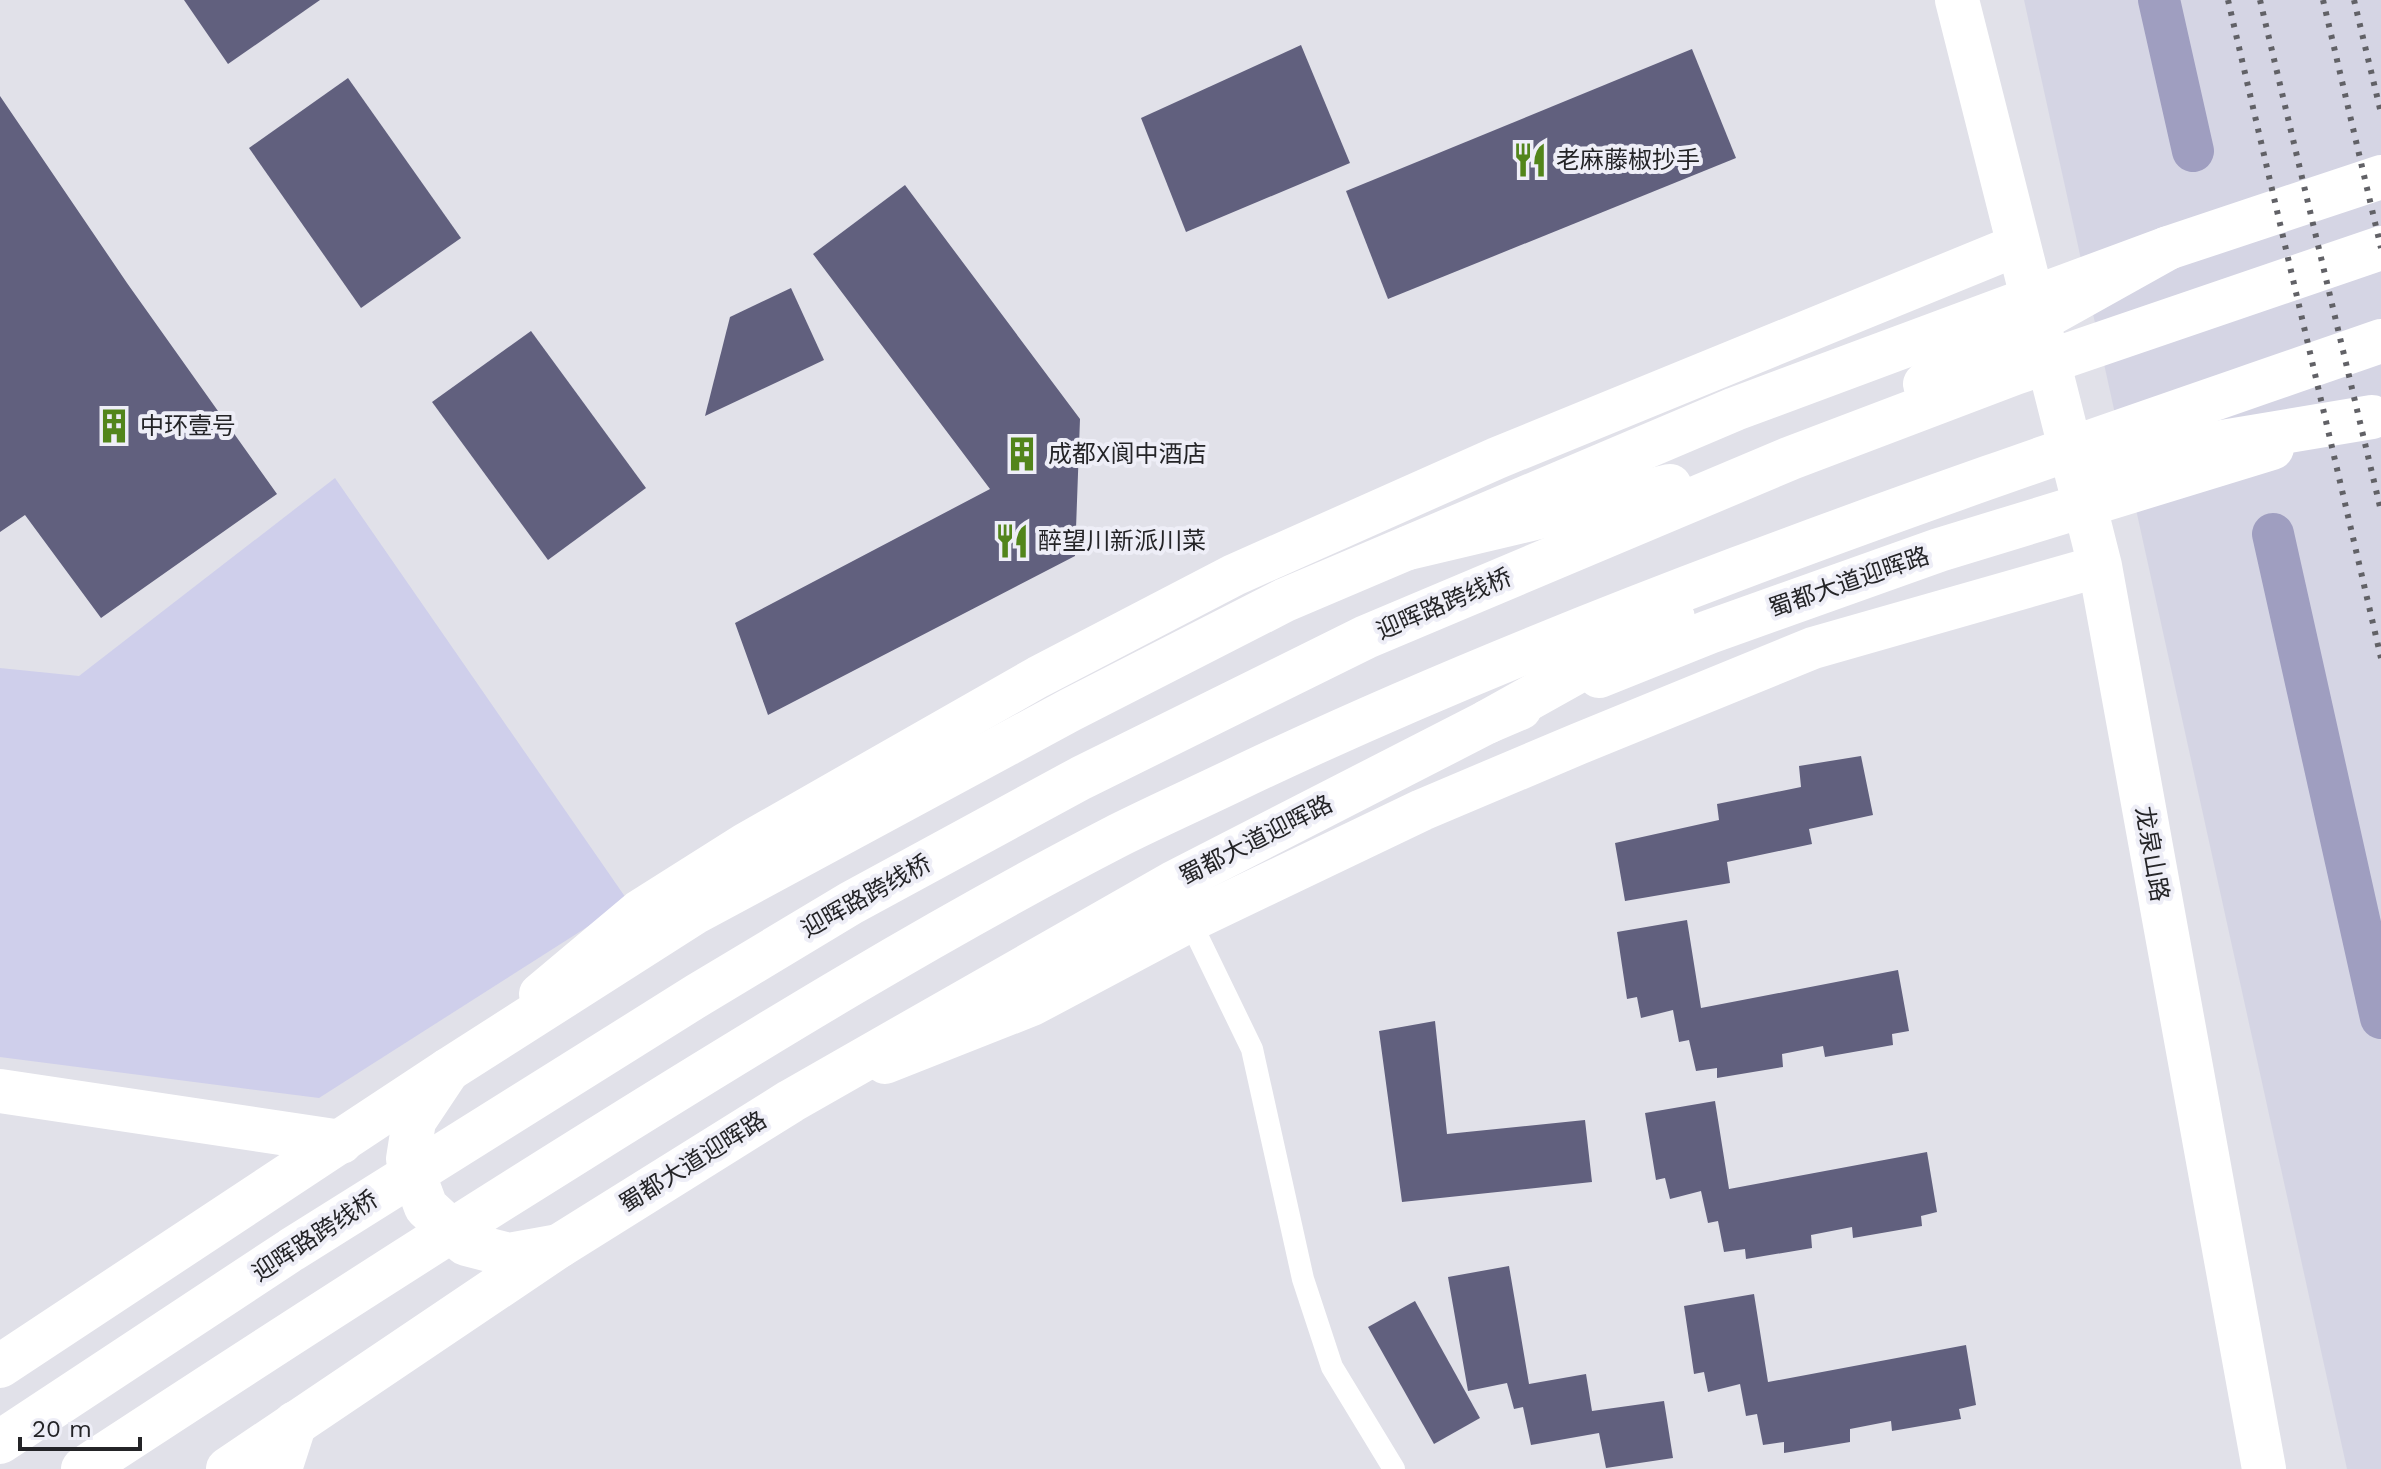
<svg xmlns="http://www.w3.org/2000/svg" width="2381" height="1469" font-family="'Work Sans','Noto Sans SC',sans-serif">
  <style>
    .built { fill: #d5d5e4 }
    .green { fill: #cfcfeb }
    .lines { fill: none; stroke-linecap: round; stroke-linejoin: round }
    .canal { stroke: #9f9ec0; stroke-width: 42 }
    .building { fill: #61607e }
    .service { stroke: #fff; stroke-width: 22 }
    .minor { stroke: #fff; stroke-width: 42 }
    .tertiary { stroke: #fff; stroke-width: 44 }
    .secondary { stroke: #fff; stroke-width: 44 }
    .primary { stroke: #fff; stroke-width: 44 }
    .trunk { stroke: #fff; stroke-width: 44 }
    .rail { stroke: #616166; stroke-width: 6; stroke-dasharray: 4 8; stroke-linecap: butt }
    .labels { text-anchor: middle; dominant-baseline: central; stroke-width: 8; stroke-linejoin: round; paint-order: stroke }
    .poi-label { font-size: 24px; fill: #242427; stroke: #eeeef7; text-anchor: start }
    .street-label { font-size: 24px; fill: #242427; stroke: #eeeef7 }
  </style>
  <rect width="100%" height="100%" fill="#e1e1e9"/>
  <!-- built -->
  <polygon class="built" points="2024,0 2381,0 2381,1469 2347,1469"/>
  <!-- green -->
  <polygon class="green" points="335,478 628,901 319,1098 0,1057 0,668 79,676"/>
  <g class="lines">
    <!-- canal -->
    <g class="canal">
      <polyline points="2159,0 2193,151"/>
      <polyline points="2273,534 2381,1018"/>
    </g>
  </g>
  <!-- building -->
  <g class="building">
    <polygon points="184,0 320,0 228,64"/>
    <polygon points="1301,45 1350,163 1186,232 1141,118"/>
    <polygon points="1692,49 1736,158 1388,299 1346,191"/>
    <polygon points="348,78 461,238 361,308 249,148"/>
    <polygon points="0,96 127,283 277,494 101,618 25,515 0,532"/>
    <polygon points="905,185 1080,419 1075,556 768,715 735,623 990,489 813,254"/>
    <polygon points="791,288 824,360 705,416 730,317"/>
    <polygon points="531,331 646,488 548,560 432,402"/>
    <polygon points="1861,756 1873,815 1809,829 1812,844 1727,862 1730,883 1625,901 1615,843 1719,820 1717,804 1801,787 1799,766"/>
    <polygon points="1687,920 1701,1008 1898,970 1909,1031 1892,1034 1893,1045 1825,1057 1823,1046 1782,1054 1783,1067 1717,1078 1717,1068 1696,1071 1689,1040 1679,1042 1673,1010 1641,1018 1637,997 1627,999 1617,932"/>
    <polygon points="1435,1021 1447,1134 1585,1120 1592,1182 1402,1202 1379,1031"/>
    <polygon points="1715,1101 1729,1189 1927,1152 1937,1212 1921,1216 1922,1226 1853,1238 1852,1227 1811,1235 1812,1248 1746,1259 1745,1249 1724,1252 1718,1221 1708,1223 1701,1191 1670,1199 1665,1178 1656,1180 1645,1113"/>
    <polygon points="1509,1266 1529,1384 1586,1374 1592,1411 1664,1401 1673,1458 1606,1468 1599,1433 1531,1445 1523,1407 1514,1409 1507,1383 1468,1391 1448,1277"/>
    <polygon points="1754,1294 1768,1382 1966,1345 1976,1405 1959,1409 1961,1419 1892,1431 1891,1421 1850,1429 1850,1442 1784,1453 1784,1442 1763,1445 1757,1414 1746,1416 1740,1384 1708,1392 1704,1372 1694,1374 1684,1306"/>
    <polygon points="1415,1301 1480,1418 1434,1444 1368,1327"/>
  </g>
  <g class="lines">
    <!-- service -->
    <polyline class="service" points="1190,921 1252,1049 1303,1279 1332,1367 1394,1469"/>
    <!-- minor -->
    <g class="minor">
      <polyline points="540,994 639,911 745,844 1038,677 1234,575 1497,458 2018,245"/>
      <polyline points="885,1063 1032,1005 1190,921 1422,810 1578,744 1813,648 2100,566"/>
    </g>
    <!-- tertiary -->
    <g class="tertiary">
      <polyline points="1957,0 2100,566 2264,1469"/>
      <polyline points="448,1070 414,1121 408,1159 426,1207 466,1244 509,1255 559,1246"/>
    </g>
    <!-- secondary -->
    <g class="secondary">
      <polyline points="1599,676 1709,632 1939,550 2272,448"/>
      <polyline points="0,1366 448,1070 694,913 1070,710 1285,600 1735,409 2168,248 2381,177"/>
      <polyline points="228,1469 559,1246 791,1101 1173,883 1487,722 1520,708"/>
    </g>
    <!-- primary -->
    <g class="primary">
      <polyline points="0,1091 341,1142"/>
      <polyline points="280,1469 295,1423"/>
    </g>
    <!-- trunk -->
    <g class="trunk">
      <polyline points="1925,384 2168,248"/>
      <polyline points="2090,464 2372,417"/>
      <polyline points="1408,548 1670,486"/>
      <polyline points="1487,722 1673,618"/>
      <polyline points="0,1442 291,1250 698,995 851,903 1081,778 1366,637 1791,458 2015,373 2381,248"/>
      <path d="M 83,1469 C 249,1360 415,1253 583,1148 C 759,1038 935,930 1119,835 C 1161,814 1204,795 1247,774 C 1613,601 1999,474 2381,341"/>
    </g>
    <!-- rail -->
    <g class="rail">
      <polyline points="2228,0 2381,658"/>
      <polyline points="2260,0 2381,511"/>
      <polyline points="2323,0 2381,248"/>
      <polyline points="2354,0 2381,113"/>
    </g>
  </g>
  <!-- icons -->
  <defs>
    <g id="restaurant-bare" transform="scale(2.76)"><path d="M-5-6h1v4h1v-4h1v4h1v-4h1v5L-1.5 .5V6h-2V.5L-5-1ZM5-6V6H3V1.5H1.5Q1.5-4 5-6Z" fill="#52851b" stroke="#eeeef7" stroke-width="2.5" paint-order="stroke"/></g>
    <g id="building-bare" transform="scale(2.76)"><path d="M-4-6H4V6H1V3H-1V6H-4ZM-2.5-4.3h1.7v1.8h-1.7ZM.8-4.3h1.7v1.8H.8ZM-2.5-1h1.7V.8h-1.7ZM.8-1h1.7V.8H.8Z" fill="#52851b" stroke="#eeeef7" stroke-width="2.5" paint-order="stroke"/></g>
  </defs>
  <g fill-rule="evenodd">
    <use href="#restaurant-bare" x="1530" y="160"/>
    <use href="#building-bare" x="114" y="426"/>
    <use href="#building-bare" x="1022" y="454"/>
    <use href="#restaurant-bare" x="1012" y="541"/>
  </g>
  <g class="labels">
    <!-- poi labels -->
    <g class="poi-label">
      <text x="1556" y="160">老麻藤椒抄手</text>
      <text x="140" y="426">中环壹号</text>
      <text x="1048" y="454">成都X阆中酒店</text>
      <text x="1038" y="541">醉望川新派川菜</text>
    </g>
    <!-- street labels -->
    <g class="street-label">
      <text transform="translate(1849 582) rotate(-19)">蜀都大道迎晖路</text>
      <text transform="translate(1444 604) rotate(-23)">迎晖路跨线桥</text>
      <text transform="translate(1256 840) rotate(-27)">蜀都大道迎晖路</text>
      <text transform="translate(2152 854) rotate(80)">龙泉山路</text>
      <text transform="translate(866 896) rotate(-29)">迎晖路跨线桥</text>
      <text transform="translate(693 1162) rotate(-32)">蜀都大道迎晖路</text>
      <text transform="translate(315 1236) rotate(-33)">迎晖路跨线桥</text>
    </g>
  </g>
  <!-- scale -->
  <path d="M20 1437v12h120v-12" fill="none" stroke="#242427" stroke-width="4"/>
  <text x="32" y="1437" font-size="24" fill="#242427" stroke="#eeeef7" stroke-width="6" paint-order="stroke">20 m</text>
</svg>
